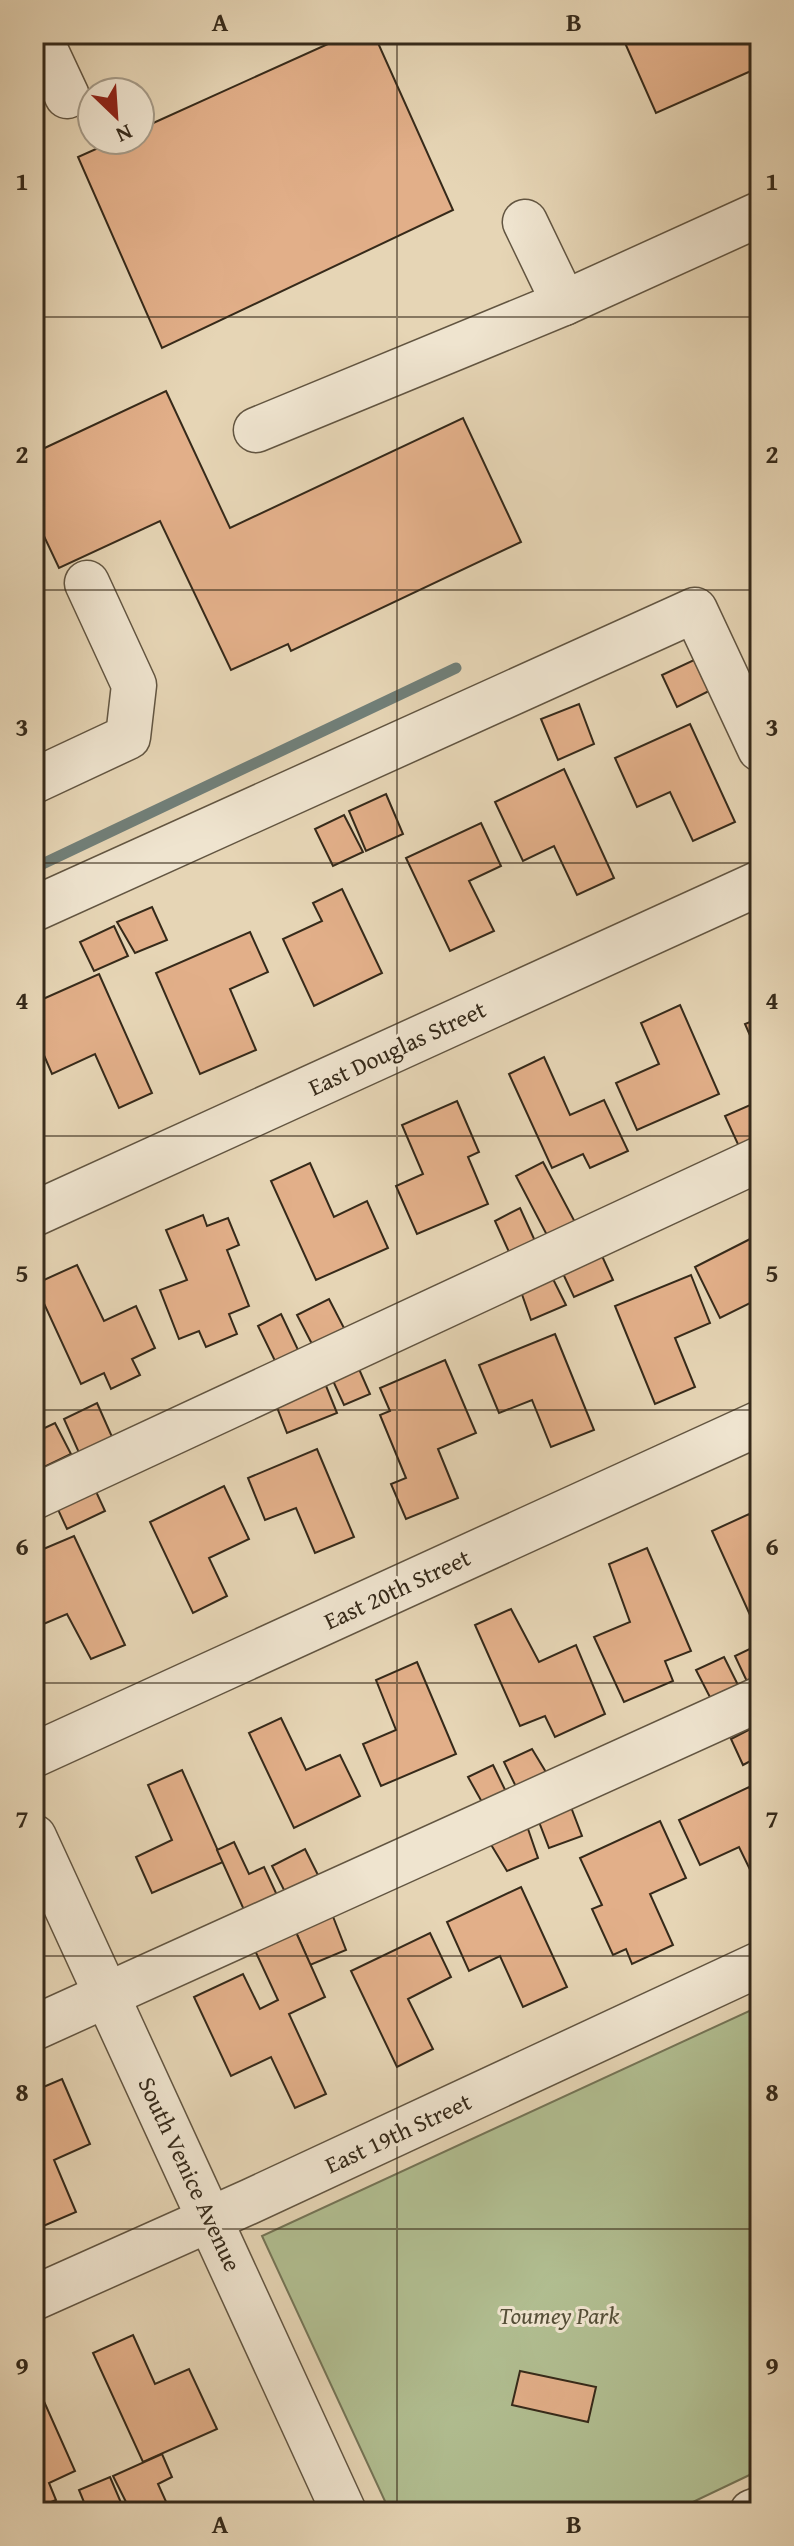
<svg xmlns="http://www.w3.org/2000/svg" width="794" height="2546" font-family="'Gentium Book Plus',serif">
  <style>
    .green { fill: #b1be91; stroke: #747456; stroke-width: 2 }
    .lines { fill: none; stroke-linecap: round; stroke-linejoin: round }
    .stream { stroke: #717f78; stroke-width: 11 }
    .building { fill: #e2af89; stroke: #362a1a; stroke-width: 2 }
    .minor-casing { stroke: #625541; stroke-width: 47 }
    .minor { stroke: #efe4cf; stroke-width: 44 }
    .grid { fill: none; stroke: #362a1a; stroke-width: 2; stroke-opacity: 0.55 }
    .labels { text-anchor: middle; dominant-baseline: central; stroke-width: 6; stroke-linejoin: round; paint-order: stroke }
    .street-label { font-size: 24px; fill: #362a1a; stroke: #efe4cf }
    .park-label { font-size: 24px; font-style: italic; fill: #554f38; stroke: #efe4cf }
    .neatline { fill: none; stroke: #362a1a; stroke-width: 3 }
    .grid-label { font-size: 26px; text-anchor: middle; font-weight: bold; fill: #362a1a }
  </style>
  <rect width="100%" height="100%" fill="#e6d5b5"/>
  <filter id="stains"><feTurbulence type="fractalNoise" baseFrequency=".0025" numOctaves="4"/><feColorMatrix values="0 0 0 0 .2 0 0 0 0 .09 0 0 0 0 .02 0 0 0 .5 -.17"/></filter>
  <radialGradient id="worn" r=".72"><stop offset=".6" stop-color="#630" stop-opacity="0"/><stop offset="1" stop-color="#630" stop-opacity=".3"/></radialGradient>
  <!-- green -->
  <polygon class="green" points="760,2006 760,2470 672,2512 390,2512 262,2236"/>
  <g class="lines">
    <!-- stream -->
    <polyline class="stream" points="34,868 456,668"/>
  </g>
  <!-- building -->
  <g class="building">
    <polygon points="350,34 374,34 453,210 162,348 78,157 116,140 140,140 140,129"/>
    <polygon points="621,34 753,34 760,49 760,67 656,113"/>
    <polygon points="166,391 230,528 463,418 521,542 291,651 288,644 231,670 160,521 59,568 34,515 34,453"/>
    <polygon points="694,660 709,691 677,707 662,675"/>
    <polygon points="579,704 594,744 558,760 541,719"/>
    <polygon points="690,724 735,822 693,841 670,792 637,807 615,758"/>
    <polygon points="564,769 614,878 577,895 554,846 523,861 495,802"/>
    <polygon points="386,794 403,834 366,851 349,811"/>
    <polygon points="344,815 363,852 333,866 315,829"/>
    <polygon points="481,823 501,866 469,881 494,931 450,951 406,858"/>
    <polygon points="342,889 382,973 314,1006 283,939 322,921 313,903"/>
    <polygon points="152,907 167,940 135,953 117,922"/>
    <polygon points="114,926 128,956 94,971 80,942"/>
    <polygon points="250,932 268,972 230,989 256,1050 200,1074 156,973"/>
    <polygon points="99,974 152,1093 119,1108 95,1054 52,1074 34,1032 34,1003"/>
    <polygon points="680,1005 719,1094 637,1130 616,1083 659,1064 641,1023"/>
    <polygon points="760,1018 760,1058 745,1024"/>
    <polygon points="544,1057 570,1115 604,1100 628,1151 590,1168 583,1154 552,1168 509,1074"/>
    <polygon points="457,1101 479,1152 468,1157 488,1204 417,1234 396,1186 423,1174 402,1125"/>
    <polygon points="757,1102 760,1110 760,1144 742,1153 725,1116"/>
    <polygon points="543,1162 576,1224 549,1239 516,1176"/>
    <polygon points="310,1163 334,1217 367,1201 388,1248 316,1280 271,1181"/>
    <polygon points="520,1208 535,1241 509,1252 495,1221"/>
    <polygon points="203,1215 207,1226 228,1218 239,1245 227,1250 249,1306 229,1314 237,1334 206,1347 199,1331 179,1339 160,1290 187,1280 166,1230"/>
    <polygon points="760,1234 760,1318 752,1302 720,1318 695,1267"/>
    <polygon points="597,1245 613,1280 574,1297 558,1263"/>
    <polygon points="77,1265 104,1321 136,1306 155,1348 132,1359 140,1375 111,1389 104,1373 81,1384 35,1284"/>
    <polygon points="548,1269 566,1305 531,1320 518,1283"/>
    <polygon points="691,1275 710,1323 675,1338 695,1387 655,1404 615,1306"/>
    <polygon points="329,1299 345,1330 313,1346 297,1315"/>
    <polygon points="281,1314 300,1354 277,1365 258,1326"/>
    <polygon points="555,1334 594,1430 551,1447 532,1400 499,1413 479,1365"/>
    <polygon points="355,1360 370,1394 344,1405 329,1372"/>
    <polygon points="445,1360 476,1433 438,1449 458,1498 406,1519 391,1484 406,1478 380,1415 390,1411 380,1388"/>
    <polygon points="322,1376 337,1413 287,1433 273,1397"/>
    <polygon points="97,1403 113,1439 80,1455 64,1419"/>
    <polygon points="55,1423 71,1454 40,1469 34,1456 34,1433"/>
    <polygon points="317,1449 354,1537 315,1553 296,1508 265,1520 248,1478"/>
    <polygon points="87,1472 105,1511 67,1529 49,1490"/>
    <polygon points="224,1486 249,1539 209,1558 227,1596 193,1613 150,1522"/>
    <polygon points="749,1514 760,1538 760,1611 750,1615 712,1531"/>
    <polygon points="74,1536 125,1645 91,1659 67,1614 34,1628 34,1553"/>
    <polygon points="647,1548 691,1651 665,1661 673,1681 624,1702 594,1637 630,1622 609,1564"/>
    <polygon points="511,1609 539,1662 576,1645 605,1714 555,1737 545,1716 520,1726 475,1625"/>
    <polygon points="760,1644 760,1686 751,1690 735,1656"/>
    <polygon points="724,1657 741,1691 714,1705 696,1670"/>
    <polygon points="417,1662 456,1754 381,1786 363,1744 396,1730 376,1680"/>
    <polygon points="281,1718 306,1770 340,1755 360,1796 294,1828 249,1733"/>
    <polygon points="760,1724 760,1756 743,1765 731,1739"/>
    <polygon points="532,1749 552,1782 520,1795 504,1762"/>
    <polygon points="493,1765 510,1800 487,1811 468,1777"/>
    <polygon points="182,1770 223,1862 152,1893 136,1857 172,1840 148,1785"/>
    <polygon points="749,1787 760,1810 759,1888 739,1847 700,1865 679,1820"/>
    <polygon points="569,1802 582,1836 549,1848 536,1814"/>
    <polygon points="660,1821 686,1878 650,1894 673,1945 632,1964 626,1949 613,1955 592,1909 602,1905 580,1858"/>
    <polygon points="527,1826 538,1858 507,1871 490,1843"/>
    <polygon points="234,1842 249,1874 264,1867 282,1906 249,1921 217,1850"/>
    <polygon points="305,1849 324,1887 291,1904 272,1866"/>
    <polygon points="521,1887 567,1987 523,2007 500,1956 469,1971 447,1922"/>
    <polygon points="332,1914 346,1950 310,1965 295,1930"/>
    <polygon points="295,1930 325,1997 289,2014 326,2094 295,2108 271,2057 231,2076 194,1997 243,1974 260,2009 278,2000 252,1944"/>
    <polygon points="430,1933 451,1977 408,1999 433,2049 397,2067 351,1971"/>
    <polygon points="62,2079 90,2144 54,2160 76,2212 34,2230 34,2091"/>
    <polygon points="133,2335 155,2384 189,2369 217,2429 143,2462 93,2353"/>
    <polygon points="520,2371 596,2387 588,2422 512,2405"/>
    <polygon points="34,2379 75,2471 49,2483 56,2500 34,2509"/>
    <polygon points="162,2454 172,2477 158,2484 168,2506 155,2512 131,2512 113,2476"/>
    <polygon points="110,2477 125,2512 88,2512 79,2490"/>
  </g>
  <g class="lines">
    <!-- minor casing -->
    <g class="minor-casing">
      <g id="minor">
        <polyline points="38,34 67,96"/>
        <polyline points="564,303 760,214"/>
        <polyline points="256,430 564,303 525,222"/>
        <polyline points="34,781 128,737 134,685 87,583"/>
        <polyline points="34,909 695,610 760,749"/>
        <polyline points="34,1214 760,883"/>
        <polyline points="34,1497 760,1159"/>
        <polyline points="34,1755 760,1423"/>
        <polyline points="34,1837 344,2512"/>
        <polyline points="34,2028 760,1699"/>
        <polyline points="34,2298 251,2201 760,1964"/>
        <polyline points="752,2512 760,2509"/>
      </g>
    </g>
    <!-- minor -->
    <use href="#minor" class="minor"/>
  </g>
  <!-- grid -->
  <path class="grid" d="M 397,34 L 397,2512M 34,317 L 760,317M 34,590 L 760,590M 34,863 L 760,863M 34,1136 L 760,1136M 34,1410 L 760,1410M 34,1683 L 760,1683M 34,1956 L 760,1956M 34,2229 L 760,2229"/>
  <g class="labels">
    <!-- street labels -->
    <g class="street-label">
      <text transform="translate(397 1048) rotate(-25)">East Douglas Street</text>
      <text transform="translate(397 1589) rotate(-25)">East 20th Street</text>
      <text transform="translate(398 2133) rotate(-25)">East 19th Street</text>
      <text transform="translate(190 2174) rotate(65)">South Venice Avenue</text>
    </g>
    <!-- park labels -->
    <g class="park-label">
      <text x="559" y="2315">Toumey Park</text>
    </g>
  </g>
  <!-- margin -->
  <rect width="794" height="2546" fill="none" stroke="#e6d5b5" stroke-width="88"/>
  <!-- north arrow -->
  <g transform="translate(116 116) rotate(155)"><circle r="38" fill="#efe4cf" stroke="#a59a87" stroke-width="2"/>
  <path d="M0-6L14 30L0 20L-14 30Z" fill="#8f2418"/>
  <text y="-12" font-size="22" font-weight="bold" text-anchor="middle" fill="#362a1a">N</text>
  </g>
  <rect x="44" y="44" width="706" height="2458" class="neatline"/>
  <g class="grid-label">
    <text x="220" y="31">A</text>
    <text x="574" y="31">B</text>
    <text x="22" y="190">1</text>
    <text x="772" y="190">1</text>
    <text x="22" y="463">2</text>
    <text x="772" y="463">2</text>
    <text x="22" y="736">3</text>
    <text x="772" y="736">3</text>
    <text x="22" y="1009">4</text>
    <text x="772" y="1009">4</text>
    <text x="22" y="1282">5</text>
    <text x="772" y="1282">5</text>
    <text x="22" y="1555">6</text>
    <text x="772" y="1555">6</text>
    <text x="22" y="1828">7</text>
    <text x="772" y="1828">7</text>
    <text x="22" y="2101">8</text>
    <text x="772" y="2101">8</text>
    <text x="22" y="2375">9</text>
    <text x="772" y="2375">9</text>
    <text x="220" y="2533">A</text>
    <text x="574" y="2533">B</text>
  </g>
  <rect width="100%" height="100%" filter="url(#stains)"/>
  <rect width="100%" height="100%" fill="url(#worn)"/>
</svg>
